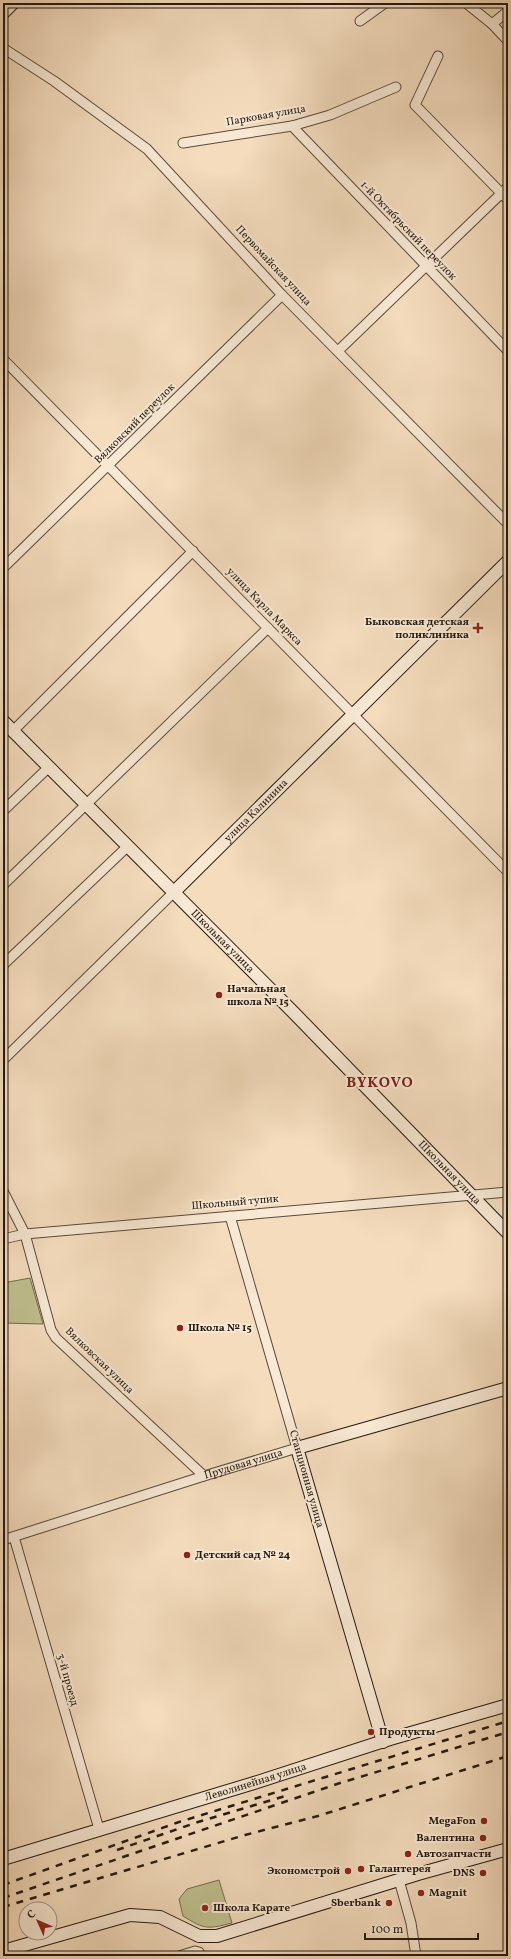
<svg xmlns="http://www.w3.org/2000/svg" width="511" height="1959" font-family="Vollkorn,serif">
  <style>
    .green { fill: #bfbf8e; stroke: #726c4f }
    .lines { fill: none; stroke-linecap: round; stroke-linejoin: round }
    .street-casing { stroke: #594a3b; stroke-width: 11 }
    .secondary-casing { stroke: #251910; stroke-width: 14 }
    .street { stroke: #f8e8d4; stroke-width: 9 }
    .secondary { stroke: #f8e8d4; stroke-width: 12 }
    .rail { stroke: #251910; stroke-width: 2.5; stroke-dasharray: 7 7; stroke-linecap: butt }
    .poi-dot { fill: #8f2418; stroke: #f8e8d4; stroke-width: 1.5 }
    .labels { text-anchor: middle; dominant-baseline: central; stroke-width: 4; stroke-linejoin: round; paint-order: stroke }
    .street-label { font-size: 11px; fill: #251910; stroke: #f8e8d4 }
    .poi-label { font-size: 11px; font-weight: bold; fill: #251910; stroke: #f8e8d4; text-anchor: start }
    .district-label { font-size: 15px; font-weight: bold; letter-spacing: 1px; fill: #7a1f14; stroke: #f8e8d4 }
  </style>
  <rect width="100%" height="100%" fill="#f4dcbd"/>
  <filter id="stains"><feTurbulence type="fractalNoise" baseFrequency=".005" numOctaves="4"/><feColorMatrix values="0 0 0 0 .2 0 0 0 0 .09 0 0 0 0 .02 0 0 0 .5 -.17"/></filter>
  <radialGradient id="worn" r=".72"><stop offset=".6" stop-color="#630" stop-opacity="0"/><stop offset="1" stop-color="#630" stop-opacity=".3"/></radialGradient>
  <!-- green -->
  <g class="green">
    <polygon points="30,1278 43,1324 3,1323 3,1283"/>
    <path d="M 219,1880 L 232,1923 C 208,1929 205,1930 183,1916 L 179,1899 L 187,1889 Z"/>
  </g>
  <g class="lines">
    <!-- street casing -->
    <g class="street-casing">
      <g id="street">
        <polyline points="466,3 492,24 508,41"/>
        <polyline points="360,21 385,3"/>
        <polyline points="492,24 508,11"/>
        <polyline points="3,48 54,81 147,149 282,295 508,524"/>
        <polyline points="438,56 415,105 508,200"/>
        <polyline points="292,126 508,351"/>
        <polyline points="183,143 292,126 330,115 396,87"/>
        <polyline points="338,351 508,187"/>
        <polyline points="3,359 508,872"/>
        <polyline points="3,568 282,295"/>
        <polyline points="13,731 193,551"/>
        <polyline points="3,811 49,767"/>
        <polyline points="3,885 268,628"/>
        <polyline points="3,965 128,846"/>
        <polyline points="3,1060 173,893"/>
        <polyline points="3,1191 25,1234 51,1330 56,1338 204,1476"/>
        <polyline points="3,1239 25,1234 508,1192"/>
        <polyline points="14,1537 99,1829"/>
        <path id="s1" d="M 3,1540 L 204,1476 L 297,1448 L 230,1216"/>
        <polyline points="399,1880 411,1923 416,1956"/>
        <polyline points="179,1956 195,1951 199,1952 201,1956"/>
      </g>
    </g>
    <!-- secondary casing -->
    <g class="secondary-casing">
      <g id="secondary">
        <polyline points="3,13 13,3"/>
        <path id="s2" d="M 3,721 L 294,1013 L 508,1233"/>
        <path id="s3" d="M 173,893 L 508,561"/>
        <polyline points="383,1742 297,1448 508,1388"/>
        <path id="s4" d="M 3,1859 L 254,1783 L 390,1739 L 508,1705"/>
        <polyline points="3,1951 130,1915 160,1917 199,1936 217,1936 418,1874 508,1849"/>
      </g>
    </g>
    <!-- street -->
    <use href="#street" class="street"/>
    <!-- secondary -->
    <use href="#secondary" class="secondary"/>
    <!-- rail -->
    <g class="rail">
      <polyline points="117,1850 198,1822 285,1796"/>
      <polyline points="3,1885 179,1822 508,1721"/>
      <polyline points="3,1898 337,1784 508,1732"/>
      <polyline points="3,1907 245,1835 318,1816 508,1756"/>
    </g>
  </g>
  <!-- markers -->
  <g class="poi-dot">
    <path d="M476 622h4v4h4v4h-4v4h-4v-4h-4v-4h4z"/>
    <circle cx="219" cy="995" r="4"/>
    <circle cx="180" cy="1328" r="4"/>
    <circle cx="187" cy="1555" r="4"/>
    <circle cx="371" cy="1732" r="4"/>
    <circle cx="484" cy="1821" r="4"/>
    <circle cx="483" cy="1838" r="4"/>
    <circle cx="408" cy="1854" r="4"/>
    <circle cx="361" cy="1869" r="4"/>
    <circle cx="348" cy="1871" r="4"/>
    <circle cx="483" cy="1873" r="4"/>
    <circle cx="421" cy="1893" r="4"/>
    <circle cx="389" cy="1903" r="4"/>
    <circle cx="205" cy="1908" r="4"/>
  </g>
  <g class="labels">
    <!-- street labels -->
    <g class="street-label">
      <text transform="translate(266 116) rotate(-10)">Парковая улица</text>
      <text transform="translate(408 231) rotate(46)">1-й Октябрьский переулок</text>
      <text transform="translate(273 266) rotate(47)">Первомайская улица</text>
      <text transform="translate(135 424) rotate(-45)">Вялковский переулок</text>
      <text transform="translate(264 607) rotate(46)">улица Карла Маркса</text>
      <text stroke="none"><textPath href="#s3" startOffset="117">улица Калинина</textPath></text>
      <text stroke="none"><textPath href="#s2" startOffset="311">Школьная улица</textPath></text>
      <text stroke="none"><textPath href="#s2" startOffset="635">Школьная улица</textPath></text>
      <text transform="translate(235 1203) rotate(-5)">Школьный тупик</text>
      <text transform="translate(99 1361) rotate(44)">Вялковская улица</text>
      <text stroke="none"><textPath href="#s1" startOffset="252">Прудовая улица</textPath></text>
      <text transform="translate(306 1479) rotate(74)">Станционная улица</text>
      <text transform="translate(67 1680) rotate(74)">3-й проезд</text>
      <text stroke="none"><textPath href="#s4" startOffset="264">Леволинейная улица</textPath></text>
    </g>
    <!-- poi labels -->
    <g class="poi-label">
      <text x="469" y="622" text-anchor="end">Быковская детская<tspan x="469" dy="13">поликлиника</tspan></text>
      <text x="227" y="989">Начальная<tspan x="227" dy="13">школа № 15</tspan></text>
      <text x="188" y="1328">Школа № 15</text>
      <text x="195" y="1555">Детский сад № 24</text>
      <text x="379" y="1732">Продукты</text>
      <text x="476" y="1821" text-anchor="end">MegaFon</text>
      <text x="475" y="1838" text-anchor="end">Валентина</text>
      <text x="416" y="1854">Автозапчасти</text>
      <text x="369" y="1869">Галантерея</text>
      <text x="340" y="1871" text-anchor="end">Экономстрой</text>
      <text x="475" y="1873" text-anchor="end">DNS</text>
      <text x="429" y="1893">Magnit</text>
      <text x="381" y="1903" text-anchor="end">Sberbank</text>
      <text x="213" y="1908">Школа Карате</text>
    </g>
    <!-- district labels -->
    <g class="district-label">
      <text x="380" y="1083">BYKOVO</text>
    </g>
  </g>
  <!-- margin -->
  <rect width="511" height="1959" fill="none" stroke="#f4dcbd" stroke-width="16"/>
  <rect x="4" y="4" width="503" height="1951" fill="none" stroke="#251910" stroke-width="2"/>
  <rect x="8" y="8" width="495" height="1943" fill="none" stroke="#251910"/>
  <!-- north arrow -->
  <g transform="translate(38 1921) rotate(315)"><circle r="19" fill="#f8e8d4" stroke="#a49586"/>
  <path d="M0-3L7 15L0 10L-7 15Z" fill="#8f2418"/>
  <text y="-6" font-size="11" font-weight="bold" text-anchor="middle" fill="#251910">С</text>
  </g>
  <!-- scale -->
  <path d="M365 1933v6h113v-6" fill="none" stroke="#251910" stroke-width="2"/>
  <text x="371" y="1933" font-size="12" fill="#251910" stroke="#f8e8d4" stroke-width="3" paint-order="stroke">100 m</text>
  <rect width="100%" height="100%" filter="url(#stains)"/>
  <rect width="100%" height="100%" fill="url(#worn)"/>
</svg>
